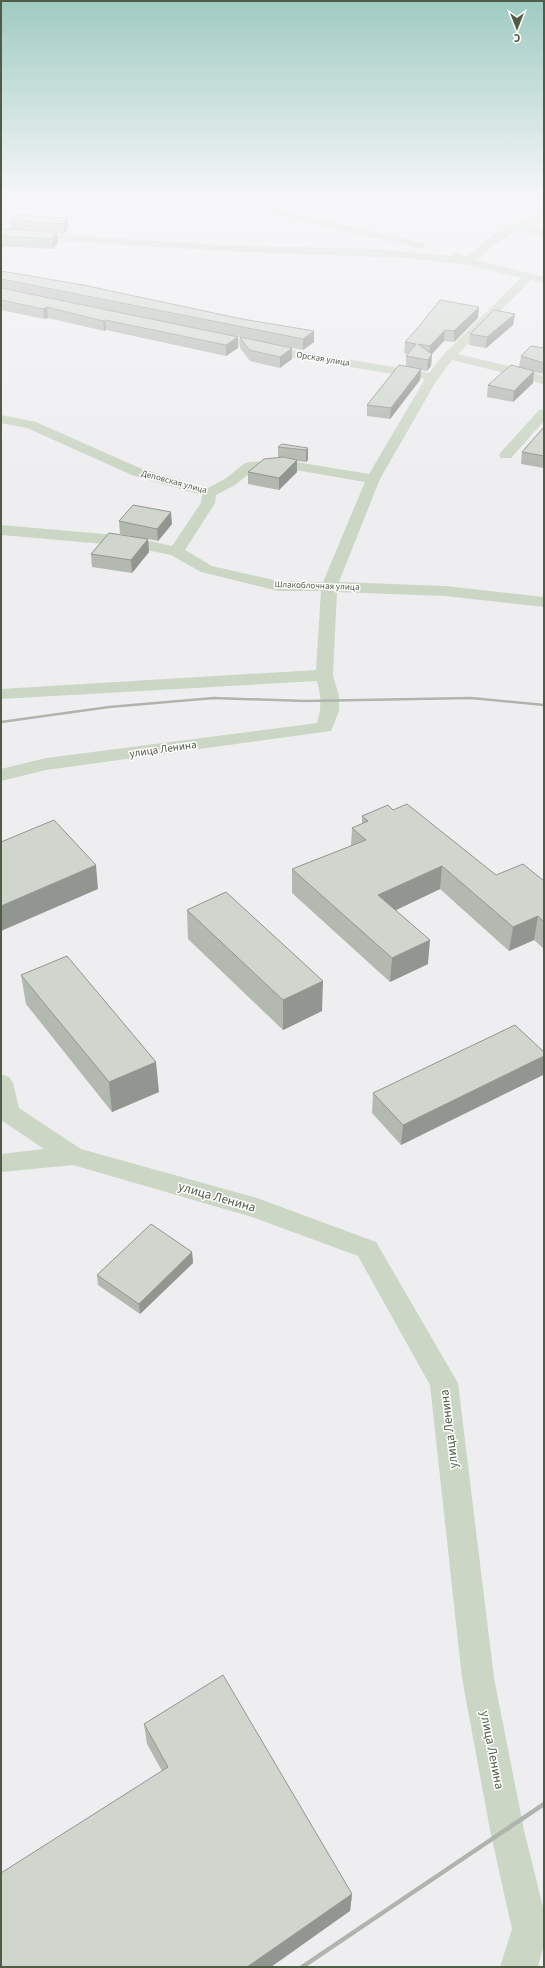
<svg xmlns="http://www.w3.org/2000/svg" width="545" height="1968" font-family="'Source Sans 3',sans-serif">
  <style>
    .lines { fill: none; stroke-linecap: round; stroke-linejoin: round }
    .minor { fill: #ccd6c4; fill-rule: evenodd }
    .rail-far1 { stroke: #afb5ac; stroke-width: 2.5 }
    .rail { stroke: #afb5ac; stroke-width: 4.5 }
    .wall { fill: #b3b8b0 }
    .shaded-wall { fill: #929690 }
    .building { fill: #d0d6cd; stroke: #929690 }
    .labels { text-anchor: middle; dominant-baseline: central; stroke-width: 3; stroke-linejoin: round; paint-order: stroke }
    .far-street-label { font-size: 9px; fill: #505c46; stroke: #fff }
    .street-label { font-size: 11px; fill: #505c46; stroke: #fff }
    .near-street-label { font-size: 13px; fill: #505c46; stroke: #fff }
  </style>
  <rect width="100%" height="100%" fill="#eeeef1"/>
  <g class="lines">
    <!-- minor -->
    <g class="minor">
      <polygon points="216,199 233,199 422,243 427,246 422,249 221,202"/>
      <path d="M 544,213 L 544,220 L 527,226 L 544,231 L 544,237 L 519,230 L 498,242 L 476,260 L 544,277 L 544,283 L 531,280 L 458,354 L 533,372 L 544,376 L 544,385 L 525,378 L 452,360 L 435,383 L 380,479 L 339,582 L 445,586 L 544,597 L 544,607 L 445,596 L 337,592 L 333,675 L 339,696 L 339,711 L 331,731 L 46,770 L 1,781 L 1,769 L 46,758 L 317,723 C 322,707 321,696 317,681 L 1,699 L 1,689 L 316,670 L 321,591 L 278,591 L 201,572 L 171,555 L 127,546 L 1,535 L 1,525 L 127,536 L 172,546 L 201,503 L 202,495 L 132,475 L 27,428 L 1,423 L 1,415 L 36,422 L 142,469 L 208,488 L 225,479 L 245,463 L 250,462 L 284,460 L 369,474 L 425,379 L 299,359 L 204,339 L 202,336 L 204,333 L 208,332 L 299,351 L 429,373 L 445,353 L 521,278 L 468,265 L 406,258 L 221,251 L 1,237 L 1,231 L 221,245 L 375,249 L 452,256 L 453,254 L 457,253 L 467,257 C 489,236 515,220 544,213 ZM 284,468 L 365,482 L 323,582 L 278,581 L 212,566 L 185,550 L 215,503 L 216,495 L 235,485 L 254,470 Z"/>
      <polygon points="544,409 544,421 511,458 501,458 499,455 501,452 539,410"/>
      <polygon points="1,1074 9,1077 13,1083 19,1108 81,1149 257,1198 376,1242 458,1383 494,1678 524,1830 544,1911 544,1944 538,1967 500,1967 512,1929 490,1830 462,1678 430,1385 358,1256 252,1217 73,1165 1,1172 1,1154 44,1149 1,1120"/>
    </g>
    <!-- rail-far1 -->
    <polyline class="rail-far1" points="1,722 109,707 214,698 305,701 471,698 544,705"/>
    <!-- rail -->
    <polyline class="rail" points="302,1967 544,1804"/>
  </g>
  <!-- wall -->
  <g class="wall">
    <polygon points="67,218 68,228 64,234 57,233 58,242 53,249 1,246 1,229 11,229 10,220"/>
    <polygon points="1,271 242,319 314,342 303,350 292,348 292,359 280,368 250,361 240,348 240,337 238,337 238,348 226,356 106,330 104,331 48,318 44,319 1,310"/>
    <polygon points="479,307 478,318 454,342 444,341 432,354 431,366 427,371 421,370 420,380 390,419 367,416 367,405 406,366 406,356 408,354 404,353 405,342"/>
    <polygon points="513,325 486,348 469,345 470,334"/>
    <polygon points="544,348 544,374 534,372 533,383 513,402 487,397 488,385 519,367 521,356"/>
    <polygon points="544,427 544,468 521,464 522,452"/>
    <polygon points="278,447 308,448 308,460 306,462 297,461 297,472 279,490 248,484 248,472 278,458"/>
    <polygon points="119,521 172,524 158,541 148,539 149,552 132,573 92,567 91,554 147,539 120,534"/>
    <polygon points="393,810 496,875 544,881 544,949 534,940 509,951 440,889 396,910 428,964 390,982 292,893 292,869 351,846 352,828 362,824 362,816"/>
    <polygon points="187,910 322,1011 283,1030 188,939"/>
    <polygon points="21,975 159,1092 112,1112 26,1004"/>
    <polygon points="544,1052 544,1068 543,1075 401,1145 372,1113 373,1093"/>
    <polygon points="192,1252 193,1263 140,1314 98,1285 97,1275"/>
    <polygon points="144,1724 352,1894 350,1911 162,1771 147,1744"/>
  </g>
  <!-- shaded-wall -->
  <g class="shaded-wall">
    <polygon points="67,218 68,228 64,234 63,224"/>
    <polygon points="57,232 58,242 53,249 52,239"/>
    <polygon points="47,307 48,318 44,319 43,309"/>
    <polygon points="479,307 478,318 454,342 454,331"/>
    <polygon points="515,314 513,325 486,348 487,337"/>
    <polygon points="105,320 106,330 104,331 103,321"/>
    <polygon points="445,330 444,341 429,357 430,346"/>
    <polygon points="314,331 314,342 303,350 303,339"/>
    <polygon points="238,337 238,348 226,356 226,345"/>
    <polygon points="292,348 292,359 280,368 280,357"/>
    <polygon points="432,354 431,366 427,371 428,360"/>
    <polygon points="421,369 420,380 390,419 391,408"/>
    <polygon points="534,371 533,383 513,402 514,391"/>
    <polygon points="308,448 308,460 306,462 306,450"/>
    <polygon points="297,460 297,472 279,490 279,478"/>
    <polygon points="171,512 172,524 158,541 157,529"/>
    <polygon points="148,539 149,552 132,573 131,560"/>
    <polygon points="96,865 98,889 1,931 1,906"/>
    <polygon points="442,866 440,889 377,919 378,895"/>
    <polygon points="538,916 534,940 509,951 513,927"/>
    <polygon points="430,940 428,964 390,982 392,958"/>
    <polygon points="323,981 322,1011 283,1030 283,1000"/>
    <polygon points="544,1056 544,1068 543,1075 401,1145 403,1125"/>
    <polygon points="156,1062 159,1092 112,1112 109,1082"/>
    <polygon points="192,1252 193,1263 140,1314 139,1304"/>
    <polygon points="352,1894 350,1911 271,1967 247,1967"/>
  </g>
  <!-- building -->
  <g class="building">
    <polygon points="15,215 67,218 63,224 10,220"/>
    <polygon points="1,229 2,229 57,232 52,239 1,236"/>
    <polygon points="1,271 83,285 242,319 314,331 303,339 1,279"/>
    <polygon points="1,288 238,337 226,345 105,320 103,321 47,307 43,309 1,300"/>
    <polygon points="440,300 479,307 454,331 445,330 430,346 418,344 432,354 428,360 406,356 416,344 405,342 417,329"/>
    <polygon points="494,310 515,314 487,337 470,334"/>
    <polygon points="240,337 292,348 280,357 249,350"/>
    <polygon points="531,346 544,348 544,363 521,356"/>
    <polygon points="399,365 421,369 391,408 367,405"/>
    <polygon points="511,365 534,371 514,391 488,385"/>
    <polygon points="544,427 544,456 522,452"/>
    <polygon points="282,444 308,448 306,450 278,447"/>
    <polygon points="284,457 297,460 279,478 248,472 264,459"/>
    <polygon points="133,505 171,512 157,529 119,521"/>
    <polygon points="109,533 148,539 131,560 91,554"/>
    <polygon points="407,804 496,875 523,864 544,881 544,922 538,916 513,927 442,866 378,895 430,940 392,958 292,869 366,840 352,828 368,821 362,816 388,805 393,810"/>
    <polygon points="54,820 96,865 1,906 1,842"/>
    <polygon points="226,892 323,981 283,1000 187,910"/>
    <polygon points="67,956 156,1062 109,1082 21,975"/>
    <polygon points="515,1025 544,1052 544,1056 403,1125 373,1093"/>
    <polygon points="151,1224 192,1252 139,1304 97,1275"/>
    <polygon points="223,1675 352,1894 247,1967 1,1967 1,1873 168,1767 144,1724"/>
  </g>
  <!-- sky -->
  <linearGradient id="sky" x2="0" y2="1"><stop stop-color="#9fcbc2"/><stop offset="0.42" stop-color="#f7f7f9"/><stop offset="1" stop-color="#f7f7f9" stop-opacity="0"/></linearGradient>
  <rect width="545" height="474" fill="url(#sky)"/>
  <g class="labels">
    <!-- far-street labels -->
    <g class="far-street-label">
      <text transform="translate(323 359) rotate(9)">Орская улица</text>
      <text transform="translate(174 482) rotate(15)">Деповская улица</text>
      <text transform="translate(317 586) rotate(2)">Шлакоблочная улица</text>
    </g>
    <!-- street labels -->
    <g class="street-label">
      <text transform="translate(163 749) rotate(-8)">улица Ленина</text>
    </g>
    <!-- near-street labels -->
    <g class="near-street-label">
      <text transform="translate(217 1197) rotate(16)">улица Ленина</text>
      <text transform="translate(449 1429) rotate(-97)">улица Ленина</text>
      <text transform="translate(492 1750) rotate(79)">улица Ленина</text>
    </g>
  </g>
  <!-- border -->
  <rect width="545" height="1968" fill="none" stroke="#505c46" stroke-width="4"/>
  <!-- north arrow -->
  <g transform="translate(517 28) rotate(180)" stroke="#ffffff" stroke-width="3" paint-order="stroke">
  <path d="M0-3L7 15L0 10L-7 15Z" fill="#505c46"/>
  <text y="-6" font-size="11" font-weight="bold" text-anchor="middle" fill="#505c46">С</text>
  </g>
</svg>
